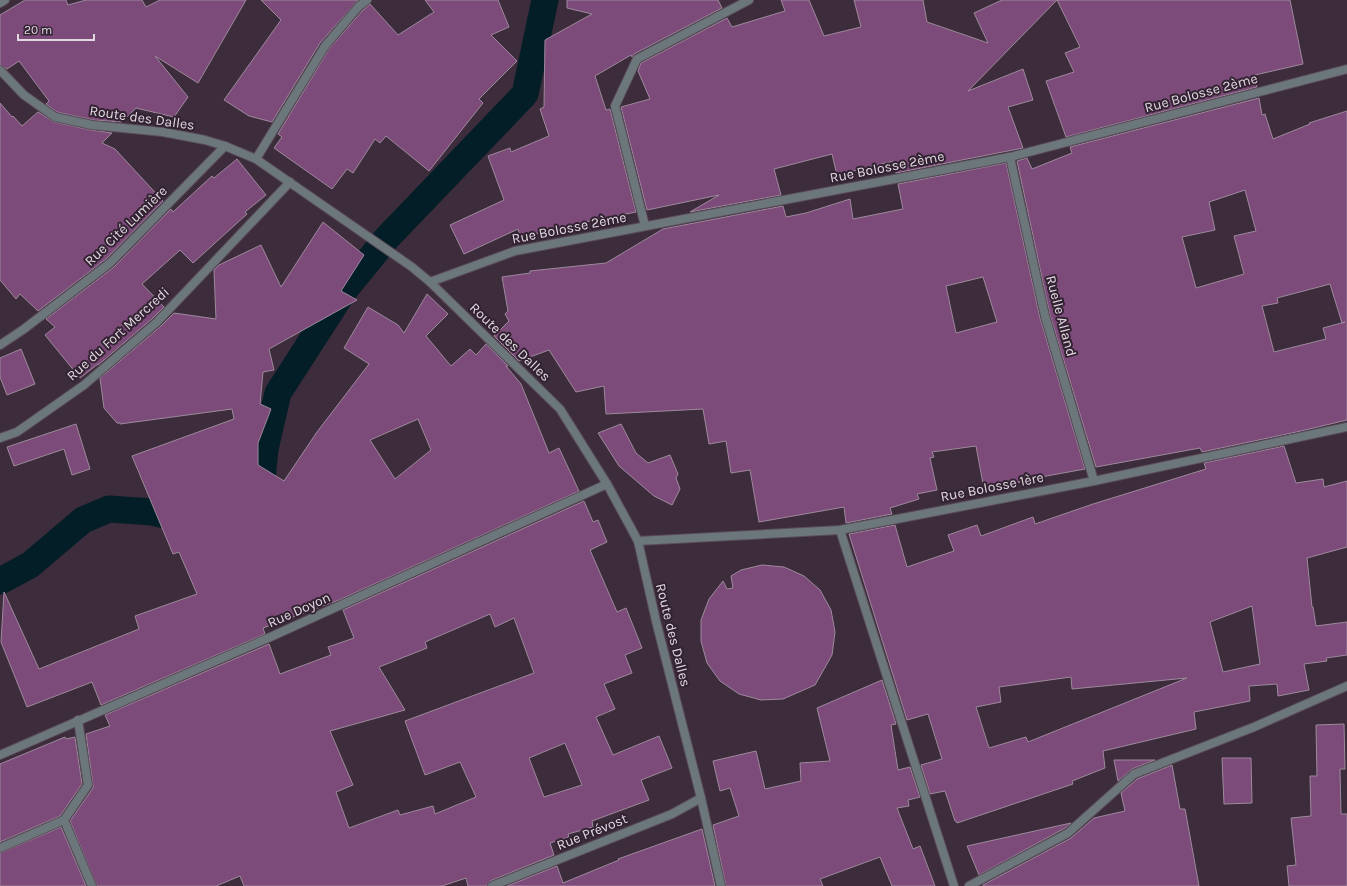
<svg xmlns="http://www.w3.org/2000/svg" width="1347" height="886" font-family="Karla,sans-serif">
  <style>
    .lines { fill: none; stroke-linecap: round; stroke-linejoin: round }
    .canal { stroke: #041e28; stroke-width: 27 }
    .building { fill: #7c4b7a; stroke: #9d899c; fill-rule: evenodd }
    .minor-casing { stroke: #5b4c5a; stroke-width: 10 }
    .minor { stroke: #6b777b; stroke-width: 8 }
    .labels { text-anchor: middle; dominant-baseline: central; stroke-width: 4; stroke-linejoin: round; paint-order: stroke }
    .street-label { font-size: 14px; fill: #e2d8e2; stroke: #332332 }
  </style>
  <rect width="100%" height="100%" fill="#3d2d3c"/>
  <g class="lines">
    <!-- canal -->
    <g class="canal">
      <polyline points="255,502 260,500 265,449 278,393 343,292 386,239 525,94 545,0"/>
      <polyline points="0,581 30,565 83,520 109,509 152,512 192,521"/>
    </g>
  </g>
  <!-- building -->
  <g class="building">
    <polygon points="25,0 66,0 68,5 86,0 142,0 146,7 160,0 246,0 198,83 155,56 188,97 174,117 136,108 122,122 93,120 57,112 46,104 49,101 19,61 7,69 0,65 0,15"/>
    <polygon points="261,0 358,0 320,43 272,122 249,116 224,100 281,20"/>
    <polygon points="425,0 498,0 509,27 491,35 517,61 479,99 483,103 429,171 386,136 380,143 375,139 353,173 347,169 332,189 274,148 282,137 278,134 329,49 363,10 370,4 398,35 434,12"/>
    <polygon points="567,0 718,0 722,8 634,54 632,57 631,55 595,76 606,110 610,109 636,212 541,231 542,232 521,238 518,229 464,254 450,225 504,200 488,156 510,148 511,152 549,136 540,109 544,107 545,40 592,14 567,8"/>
    <polygon points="781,0 809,0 824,36 861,27 854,0 923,0 927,22 988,43 974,13 1002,0 1290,0 1303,64 1255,75 1257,87 1066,137 1046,81 1074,72 1065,53 1080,47 1057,0 968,91 1023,69 1033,100 1008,107 1023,148 896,173 894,161 837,175 832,154 774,169 781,195 690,212 719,195 647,210 621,107 650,99 638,71 641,63 727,18 732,27 785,11"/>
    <path d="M 1259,98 L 1262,115 L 1265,114 L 1273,139 L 1310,124 L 1309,123 L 1347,111 L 1347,420 L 1301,431 L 1202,452 L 1200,448 L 1096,467 L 1050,315 L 1017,161 L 1027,158 L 1032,169 L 1072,153 L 1070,147 ZM 1245,190 L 1256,231 L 1234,236 L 1244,274 L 1196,288 L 1182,237 L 1215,230 L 1209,202 ZM 1330,284 L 1342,323 L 1345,322 L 1323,328 L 1326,339 L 1274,352 L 1262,306 L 1278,303 L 1277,298 Z"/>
    <polygon points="0,103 12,117 13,116 22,126 38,112 54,122 91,130 112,133 102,143 115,149 163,201 106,259 38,311 20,294 16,299 0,280"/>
    <polygon points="237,159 266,195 245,212 247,214 193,263 180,250 142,284 164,307 153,318 98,365 98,364 80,378 45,335 55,327 46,319 114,267 171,209 173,212 212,176 214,178"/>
    <path d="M 1006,163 L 1040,318 L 1085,469 L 1019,481 L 1020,482 L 984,489 L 976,446 L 932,452 L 934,457 L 930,458 L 937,490 L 917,494 L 919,499 L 890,508 L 892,514 L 846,523 L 844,507 L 759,522 L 750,470 L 731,473 L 726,441 L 709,444 L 703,409 L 606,414 L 604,386 L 576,392 L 549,350 L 519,361 L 494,336 L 509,321 L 505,314 L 508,311 L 502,277 L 530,273 L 530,271 L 606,263 L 663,229 L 783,206 L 786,217 L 806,213 L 850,199 L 853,219 L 903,209 L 898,184 ZM 983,277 L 997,322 L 956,333 L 946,286 Z"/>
    <path d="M 323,222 L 364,255 L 341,291 L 357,300 L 269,349 L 274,370 L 263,372 L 260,404 L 271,409 L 258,443 L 258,465 L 284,481 L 317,432 L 369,364 L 344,348 L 368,307 L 398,325 L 404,333 L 427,294 L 448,314 L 426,336 L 451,366 L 470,349 L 476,355 L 486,344 L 508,366 L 506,366 L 521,384 L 549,453 L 559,448 L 579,491 L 339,600 L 263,628 L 265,634 L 101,705 L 92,682 L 27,707 L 1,642 L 4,592 L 39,669 L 139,629 L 135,616 L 197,594 L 179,552 L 173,554 L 132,456 L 234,419 L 232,409 L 120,424 L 120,423 L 117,423 L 104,408 L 100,378 L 161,326 L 174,313 L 216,319 L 214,270 L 219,265 L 261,245 L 281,287 ZM 418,419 L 431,450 L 395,479 L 370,440 Z"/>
    <polygon points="21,349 35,384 7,395 0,377 0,358"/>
    <polygon points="76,424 90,469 72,475 64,449 14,466 7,447"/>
    <polygon points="621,424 636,453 648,463 670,455 678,474 676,478 680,489 672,505 654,496 619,466 598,433"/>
    <path d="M 1284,446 L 1296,483 L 1323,479 L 1324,487 L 1347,481 L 1347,547 L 1307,558 L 1312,607 L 1313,607 L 1316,626 L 1347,622 L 1347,655 L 1326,658 L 1327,661 L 1304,664 L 1309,690 L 1278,696 L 1277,684 L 1249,686 L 1250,701 L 1194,712 L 1196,729 L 1103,751 L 1105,768 L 1072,781 L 1073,784 L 957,823 L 956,821 L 955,821 L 945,791 L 930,794 L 921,765 L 942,759 L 928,714 L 907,720 L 849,534 L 895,525 L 907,567 L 954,551 L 948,535 L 977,525 L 981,536 L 1033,517 L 1035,524 L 1093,504 L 1206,469 L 1204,463 ZM 1252,606 L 1260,664 L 1223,672 L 1210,622 ZM 1071,677 L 1072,689 L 1187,678 L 1028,742 L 1026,737 L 989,748 L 976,707 L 1001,702 L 999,687 Z"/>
    <path d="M 584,501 L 593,522 L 598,520 L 607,542 L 590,550 L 617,612 L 626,608 L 642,648 L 625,655 L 632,673 L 604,684 L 615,709 L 596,717 L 613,755 L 659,736 L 672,768 L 641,780 L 649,800 L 592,821 L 593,827 L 568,834 L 569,837 L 550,843 L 554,855 L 490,881 L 487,886 L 468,886 L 466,878 L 442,886 L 244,886 L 240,876 L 216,886 L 97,886 L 70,821 L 93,788 L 93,785 L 86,734 L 110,726 L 105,715 L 269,644 L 280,674 L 331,655 L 328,647 L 354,638 L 343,610 ZM 490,614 L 495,627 L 514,618 L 534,673 L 405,721 L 425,775 L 460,762 L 476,797 L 435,814 L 433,806 L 400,815 L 398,810 L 349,828 L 336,792 L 353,785 L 330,731 L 405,710 L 379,667 L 427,648 L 425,642 ZM 565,743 L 582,785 L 544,797 L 529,758 Z"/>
    <polygon points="762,565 784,567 804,576 820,590 831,610 835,632 832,655 815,685 783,699 761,700 739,694 720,681 707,663 701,641 701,620 709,599 723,581 727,589 733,588 731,576 741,570"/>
    <polygon points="882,680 896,724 891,725 898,770 910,767 920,797 908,800 909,806 897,808 913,849 920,846 935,886 892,886 880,857 820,879 823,886 726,886 713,825 739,816 730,788 720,791 713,761 756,751 765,789 801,781 800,763 830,761 817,708"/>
    <polygon points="1344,724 1345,769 1340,769 1341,814 1347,814 1347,886 1289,886 1287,866 1296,865 1291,818 1311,816 1310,776 1317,776 1316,725"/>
    <polygon points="65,737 66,739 75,737 82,784 60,816 0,842 0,764"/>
    <polygon points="1222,758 1251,758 1252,803 1224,804"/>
    <polygon points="1114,760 1155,760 1132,769 1118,781"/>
    <polygon points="1172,765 1180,809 1185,809 1199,886 983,886 983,885 1071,838 1094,818 1125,811 1121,793 1137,779"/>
    <polygon points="1071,823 1065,828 979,875 967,846"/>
    <polygon points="61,827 86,886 0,886 0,853"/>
    <polygon points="702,829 715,886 507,886 557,866 563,883 619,860 618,859"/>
  </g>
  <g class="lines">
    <!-- minor casing -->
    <g class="minor-casing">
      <g id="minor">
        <polyline points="0,3 5,0"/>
        <polyline points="0,70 24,95 55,117 92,125 163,132 205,140 225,146 256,159 412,267 430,282 560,409 607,484 638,541 656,621 701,798 721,886"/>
        <polyline points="1010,157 1045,316 1094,481"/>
        <polyline points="256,159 325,46 359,6 367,0"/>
        <polyline points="645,226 615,106 637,59 749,0"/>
        <polyline points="430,282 515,251 1010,157 1347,69"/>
        <polyline points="0,345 24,329 110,263 225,146"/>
        <polyline points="0,438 17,432 84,385 157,322 290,182"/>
        <polyline points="840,530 954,886"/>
        <polyline points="638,541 840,530 1094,481 1347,427"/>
        <polyline points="78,720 88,785 64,820 92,886"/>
        <polyline points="0,755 266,639 607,484"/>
        <polyline points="0,848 64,820"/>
        <polyline points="492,886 672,814 701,798"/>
        <polyline points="969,886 1068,833 1134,774 1254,727 1347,686"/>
      </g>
    </g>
    <!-- minor -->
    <use href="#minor" class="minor"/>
  </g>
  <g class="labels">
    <!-- street labels -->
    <g class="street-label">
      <text transform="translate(1201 93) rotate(-15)">Rue Bolosse 2ème</text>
      <text transform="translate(142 118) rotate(8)">Route des Dalles</text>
      <text transform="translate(887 167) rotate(-11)">Rue Bolosse 2ème</text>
      <text transform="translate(126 226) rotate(-44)">Rue Cité Lumière</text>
      <text transform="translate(569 228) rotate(-11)">Rue Bolosse 2ème</text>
      <text transform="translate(1061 316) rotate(75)">Ruelle Alland</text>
      <text transform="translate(118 334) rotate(-42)">Rue du Fort Mercredi</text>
      <text transform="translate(510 342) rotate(44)">Route des Dalles</text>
      <text transform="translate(992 487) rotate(-11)">Rue Bolosse 1ère</text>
      <text transform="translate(299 610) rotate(-24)">Rue Doyon</text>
      <text transform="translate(673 635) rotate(76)">Route des Dalles</text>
      <text transform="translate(592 832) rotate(-22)">Rue Prévost</text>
    </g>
  </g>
  <!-- scale -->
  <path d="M18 34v6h76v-6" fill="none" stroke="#e2d8e2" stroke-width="2"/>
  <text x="24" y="34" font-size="12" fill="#e2d8e2" stroke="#332332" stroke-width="3" paint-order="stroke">20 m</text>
</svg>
